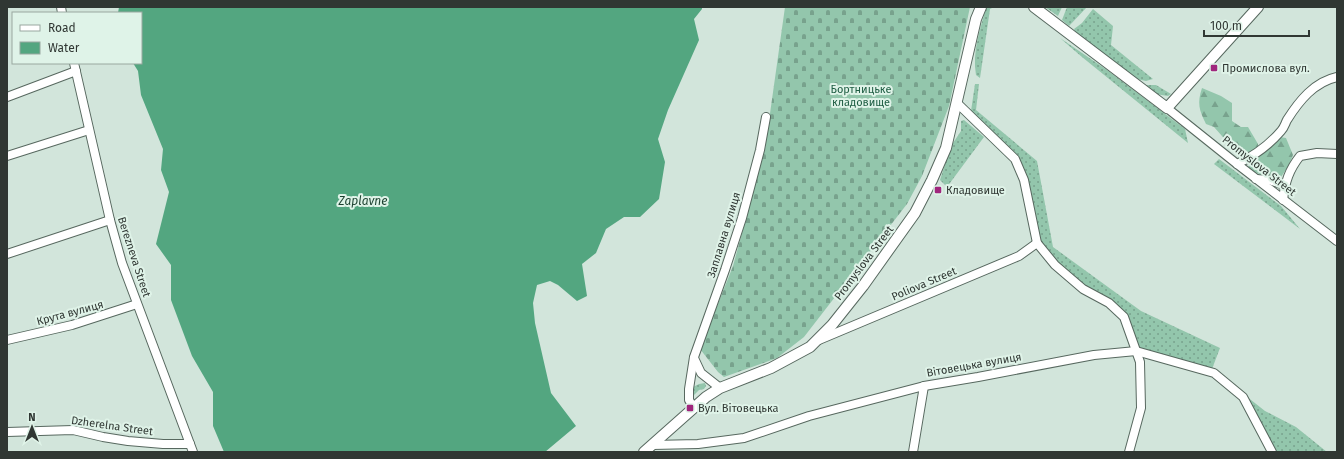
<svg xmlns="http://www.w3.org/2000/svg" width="1344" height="459" font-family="'Fira Sans',sans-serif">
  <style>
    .grass { fill: url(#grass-dots) }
    .forest { fill: url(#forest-firs) }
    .cemetery { fill: url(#cemetery-stones) }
    .water { fill: #53a680 }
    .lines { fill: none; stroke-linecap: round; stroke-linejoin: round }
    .minor-casing { stroke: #57685f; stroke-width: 10 }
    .tertiary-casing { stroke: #57685f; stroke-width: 12 }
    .minor { stroke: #fff; stroke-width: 8 }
    .tertiary { stroke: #fff; stroke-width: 10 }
    .poi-dot { fill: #a0267d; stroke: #dff3e8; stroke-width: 1.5 }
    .labels { text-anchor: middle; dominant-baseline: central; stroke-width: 4; stroke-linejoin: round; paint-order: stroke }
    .poi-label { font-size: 11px; fill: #303733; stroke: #dff3e8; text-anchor: start }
    .park-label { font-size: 11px; fill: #215f45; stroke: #dff3e8 }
    .street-label { font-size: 11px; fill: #303733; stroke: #dff3e8 }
    .water-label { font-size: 12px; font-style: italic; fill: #1a3f2e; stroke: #dff3e8 }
  </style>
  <defs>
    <pattern id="grass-dots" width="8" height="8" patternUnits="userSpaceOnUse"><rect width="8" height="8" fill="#93c6ac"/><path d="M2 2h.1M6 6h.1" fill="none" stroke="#78a28d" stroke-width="1.8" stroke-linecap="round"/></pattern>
    <pattern id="forest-firs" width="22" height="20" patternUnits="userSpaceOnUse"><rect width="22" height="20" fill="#93c6ac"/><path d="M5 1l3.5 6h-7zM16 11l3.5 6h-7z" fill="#78a28d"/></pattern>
    <pattern id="cemetery-stones" width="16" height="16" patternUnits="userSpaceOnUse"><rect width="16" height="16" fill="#93c6ac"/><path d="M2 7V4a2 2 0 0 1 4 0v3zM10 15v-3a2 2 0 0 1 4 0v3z" fill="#78a28d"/></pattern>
  </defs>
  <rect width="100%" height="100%" fill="#d2e5db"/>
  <!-- grass -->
  <g class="grass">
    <path d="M 988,7 L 994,7 L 990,9 L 980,78 L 976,75 C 972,52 980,30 986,8 Z"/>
    <polygon points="1045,7 1062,7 1058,16"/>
    <polygon points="1067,7 1087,7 1069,26 1062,20"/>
    <polygon points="1093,9 1113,26 1111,45 1153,79 1146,81 1132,78 1077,35 1074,29 1082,23"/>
    <polygon points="1060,38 1107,70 1185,129 1188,143 1082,57"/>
    <polygon points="975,84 979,84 976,110 1037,161 1053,247 1141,311 1220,348 1212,369 1139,349 1126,316 1120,308 1084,287 1059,265 1047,251 1037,234 1017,158 971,111"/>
    <polygon points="1139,85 1156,85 1171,94 1168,96 1155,94"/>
    <polygon points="964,120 984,137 947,187 940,180 951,146 961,131 961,121"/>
    <polygon points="1219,159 1281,206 1300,229 1214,164"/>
    <polygon points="705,383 706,386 704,389 699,390 694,395 692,395 693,387 699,384"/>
    <polygon points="1246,396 1265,411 1296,427 1327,452 1275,452"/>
  </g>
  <!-- forest -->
  <g class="forest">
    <path d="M 1202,88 L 1221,96 L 1232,103 L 1232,121 L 1241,127 L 1248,127 L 1258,144 L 1258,148 L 1252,153 L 1237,153 L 1214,127 L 1206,124 C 1199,110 1197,103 1202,88 Z"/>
    <path d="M 1280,137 L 1286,138 L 1293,155 L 1289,165 L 1281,177 C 1270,178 1256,174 1247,168 L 1264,152 L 1275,144 Z"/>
  </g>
  <!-- cemetery -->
  <polygon class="cemetery" points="785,7 970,7 949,106 922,176 907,204 804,337 777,358 724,377 718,372 700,349 733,266 765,149"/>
  <!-- water -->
  <polygon class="water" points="119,7 702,7 702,9 694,19 699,40 668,110 658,139 665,162 659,199 640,217 624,217 606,229 596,253 582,264 587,296 577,301 558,285 550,281 537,285 533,303 535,323 551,393 576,426 545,452 224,452 213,426 213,392 192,356 171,300 171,265 156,244 169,192 161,170 163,149 141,95 138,71 133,63 141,63 141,13 118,13"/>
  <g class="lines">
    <!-- minor casing -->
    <g class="minor-casing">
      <g id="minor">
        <polyline points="61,7 62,13"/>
        <polyline points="74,63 110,220 122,263 193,452"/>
        <polyline points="7,97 76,71"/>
        <polyline points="957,103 1015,159 1024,180 1037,243 1055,265 1083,289 1109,303 1124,317 1140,362 1141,408 1129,452"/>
        <polyline points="1167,108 1237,164 1337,241"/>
        <polyline points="7,156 89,130"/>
        <path d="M 1237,164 C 1254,156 1269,145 1281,131 C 1284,128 1285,124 1287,120 C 1299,101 1314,82 1337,77"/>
        <polyline points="1256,179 1269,180 1284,185"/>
        <path d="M 1283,200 C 1285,182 1289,170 1300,156 L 1317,153 L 1337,154"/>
        <polyline points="7,254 110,220"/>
        <polyline points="7,340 72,325 137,304"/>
        <polyline points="819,340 1019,256 1037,243"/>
        <polyline points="694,358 701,373 720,388"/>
        <polyline points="694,408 689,400 689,389 694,357 725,270 742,218 760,150 766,117"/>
        <polyline points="7,432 73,430 103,437 128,441 163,444 190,444"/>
        <polyline points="652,445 698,444 744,438 809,416 924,386 978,377 1094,355 1136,351 1214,373 1243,397 1272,452"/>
        <polyline points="913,452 924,386"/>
      </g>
    </g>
    <!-- tertiary casing -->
    <g class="tertiary-casing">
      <g id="tertiary">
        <polyline points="1034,7 1167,108 1258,7"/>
        <polyline points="644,452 706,397 720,388 771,368 810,347 832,325 863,286 915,213 932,180 946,148 976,19 981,7"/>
      </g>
    </g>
    <!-- minor -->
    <use href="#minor" class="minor"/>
    <!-- tertiary -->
    <use href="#tertiary" class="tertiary"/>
  </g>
  <!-- markers -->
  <g class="poi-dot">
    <rect x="1210" y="64" width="8" height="8" rx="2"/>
    <rect x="934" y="186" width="8" height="8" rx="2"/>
    <rect x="686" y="404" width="8" height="8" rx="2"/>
  </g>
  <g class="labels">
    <!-- poi labels -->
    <g class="poi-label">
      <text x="1222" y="68">Промислова вул.</text>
      <text x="946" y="190">Кладовище</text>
      <text x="698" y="408">Вул. Вітовецька</text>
    </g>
    <!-- park labels -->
    <g class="park-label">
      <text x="861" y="89">Бортницьке<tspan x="861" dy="13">кладовище</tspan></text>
    </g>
    <!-- street labels -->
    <g class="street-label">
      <text transform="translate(1259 166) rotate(38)">Promyslova Street</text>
      <text transform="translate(724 235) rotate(-73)">Заплавна вулиця</text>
      <text transform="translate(134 257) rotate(72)">Berezneva Street</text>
      <text transform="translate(864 263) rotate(-53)">Promyslova Street</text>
      <text transform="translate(924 284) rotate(-23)">Poliova Street</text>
      <text transform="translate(70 313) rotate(-15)">Крута вулиця</text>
      <text transform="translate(974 365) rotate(-10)">Вітовецька вулиця</text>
      <text transform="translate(112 426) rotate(8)">Dzherelna Street</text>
    </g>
    <!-- water labels -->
    <g class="water-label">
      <text x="363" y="201">Zaplavne</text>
    </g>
  </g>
  <!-- border -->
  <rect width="1344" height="459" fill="none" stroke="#303733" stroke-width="16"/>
  <!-- legend -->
  <rect x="12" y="12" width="130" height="52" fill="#dff3e8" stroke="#99a8a0"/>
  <rect x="20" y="25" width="20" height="6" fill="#ffffff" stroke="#99a8a0"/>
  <text x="48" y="32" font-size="12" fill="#303733">Road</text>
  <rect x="20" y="42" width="20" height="12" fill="#53a680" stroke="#99a8a0"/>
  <text x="48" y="52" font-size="12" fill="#303733">Water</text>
  <!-- north arrow -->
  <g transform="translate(32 427)" stroke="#dff3e8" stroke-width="3" paint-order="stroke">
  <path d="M0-3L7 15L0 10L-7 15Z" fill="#303733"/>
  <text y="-6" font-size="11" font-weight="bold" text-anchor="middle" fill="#303733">N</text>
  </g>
  <!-- scale -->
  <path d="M1204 30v6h105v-6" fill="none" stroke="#303733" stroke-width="2"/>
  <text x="1210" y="30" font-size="12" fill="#303733" stroke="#dff3e8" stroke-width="3" paint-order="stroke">100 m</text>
</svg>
